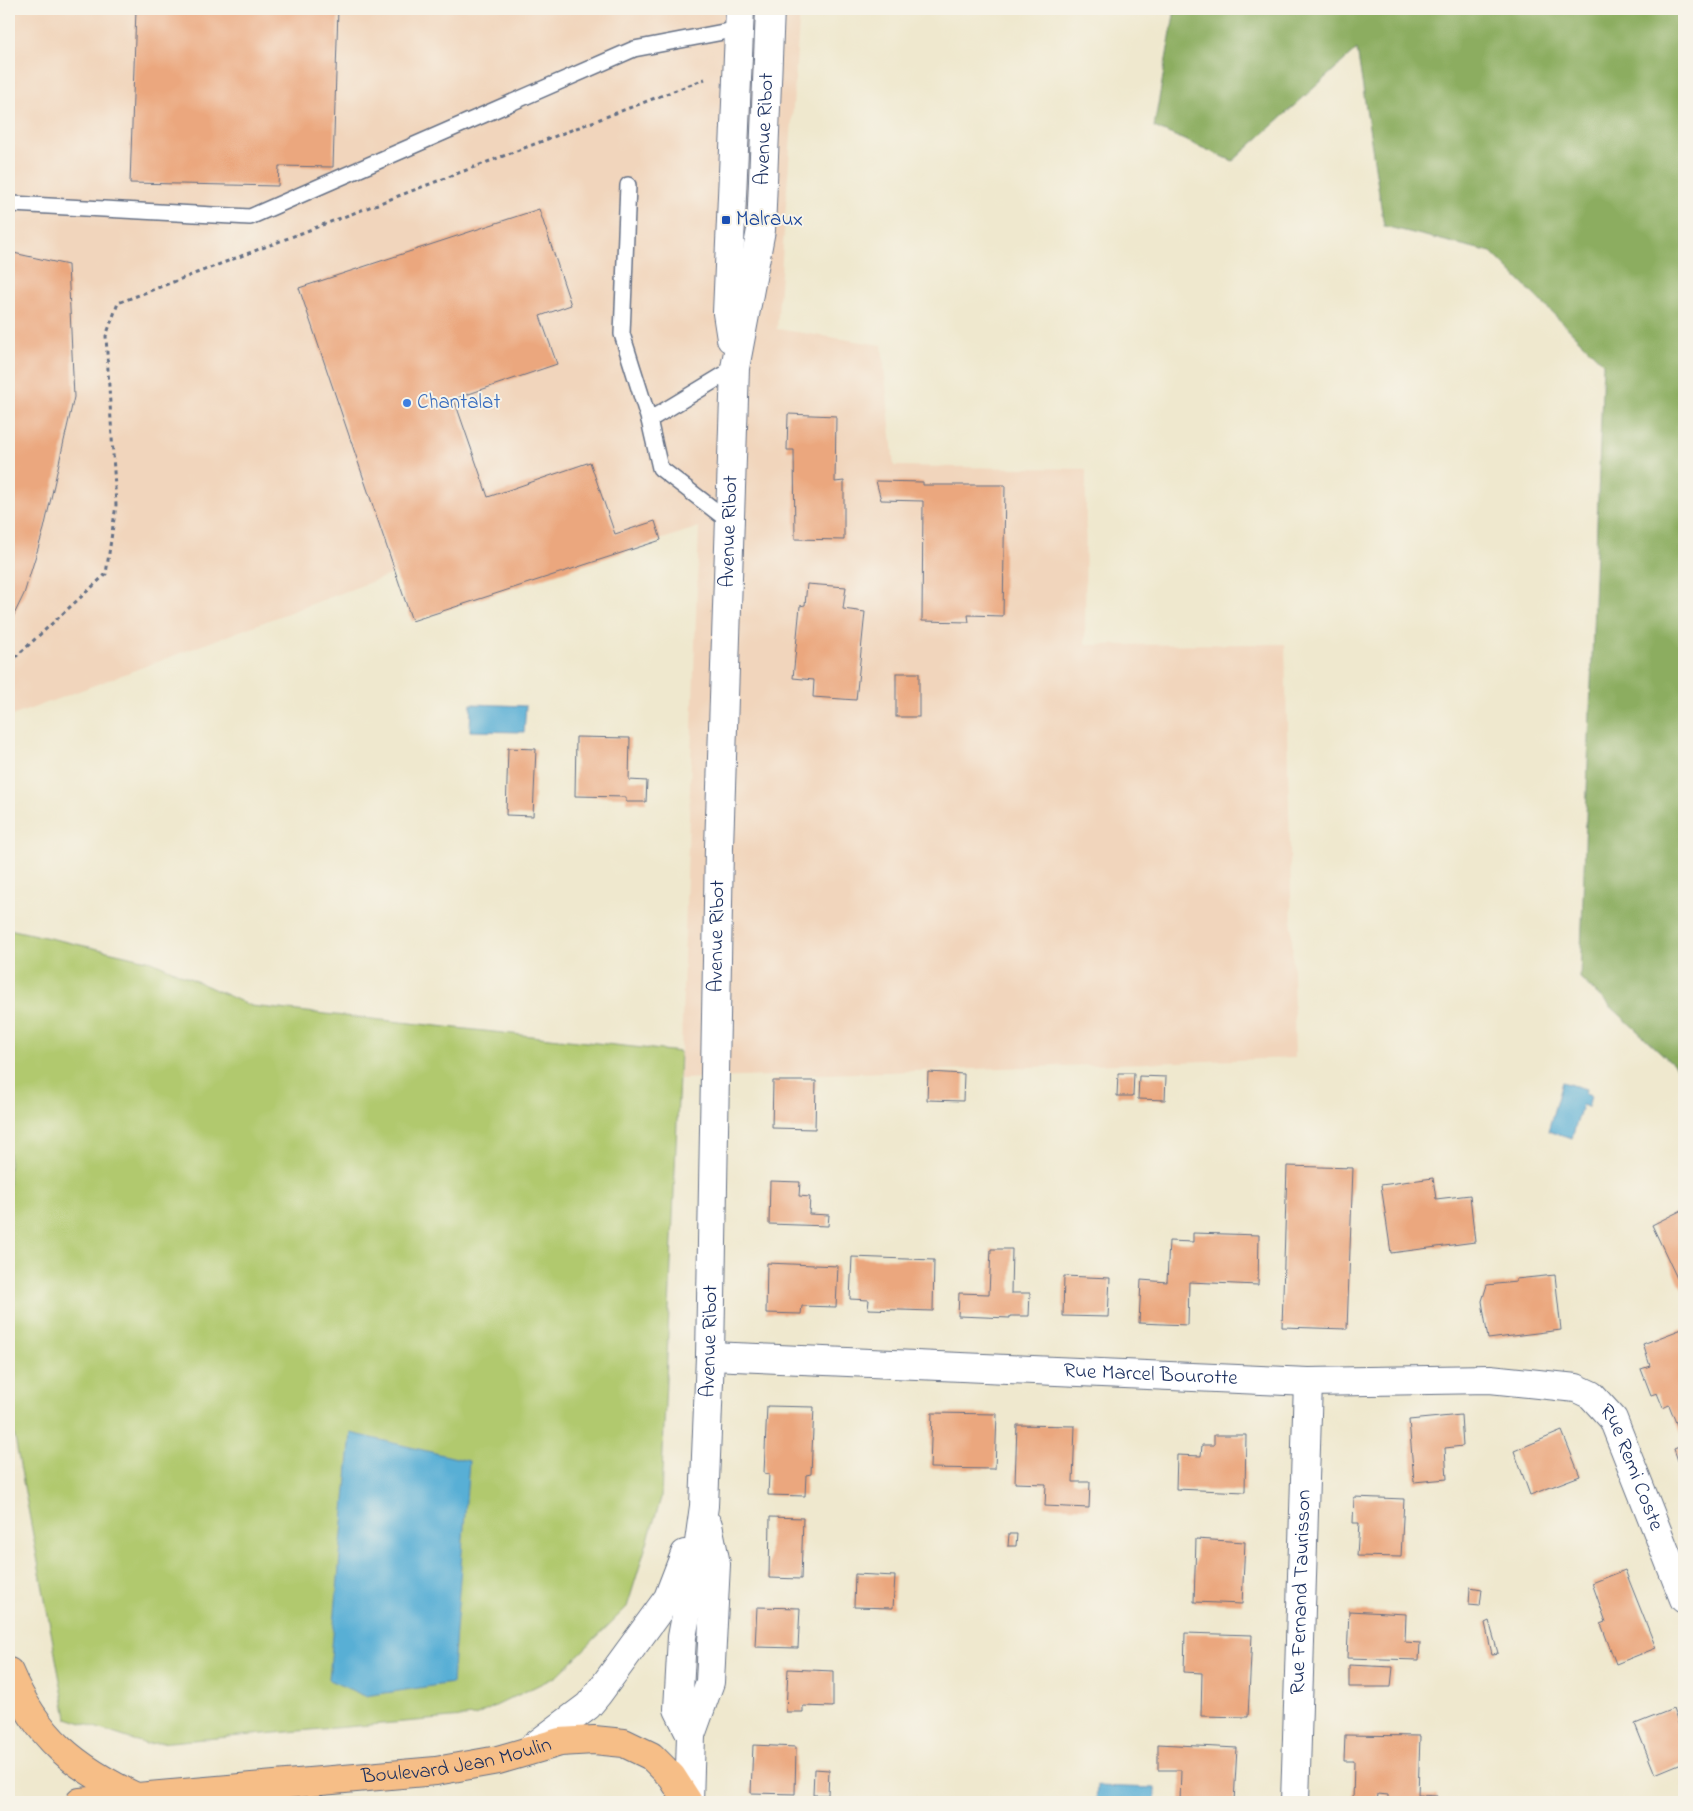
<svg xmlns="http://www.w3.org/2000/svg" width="1693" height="1811" font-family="'Indie Flower',sans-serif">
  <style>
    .built { fill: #f1d5bc }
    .green { fill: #b1c96e; stroke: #667c66 }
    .forest { fill: #8cad61; stroke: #546e60 }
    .water { fill: #59afd5; stroke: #3a6f9a }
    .building { fill: #eba77e }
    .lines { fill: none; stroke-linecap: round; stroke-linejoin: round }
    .service-casing { stroke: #657085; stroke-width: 18 }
    .minor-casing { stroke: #657085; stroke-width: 30 }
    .tertiary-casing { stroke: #657085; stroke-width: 30 }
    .primary-casing { stroke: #657085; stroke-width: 30 }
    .trunk-casing { stroke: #657085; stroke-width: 30 }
    .path { stroke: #657085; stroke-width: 3; stroke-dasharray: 4 4; stroke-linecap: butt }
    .service { stroke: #fff; stroke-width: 15 }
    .minor { stroke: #fff; stroke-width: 28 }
    .tertiary { stroke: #fff; stroke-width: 28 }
    .primary { stroke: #f6be87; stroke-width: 28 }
    .trunk { stroke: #f6be87; stroke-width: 28 }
    .transit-dot { fill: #1a4fb4; stroke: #f7f3e8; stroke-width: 2 }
    .shop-dot { fill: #3f7fe0; stroke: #f7f3e8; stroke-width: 2 }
    .labels { text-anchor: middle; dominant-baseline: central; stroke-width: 4; stroke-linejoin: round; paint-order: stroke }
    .street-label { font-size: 21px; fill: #1b2f5e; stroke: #f7f3e8 }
    .transit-label { font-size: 21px; fill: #164399; stroke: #f7f3e8; text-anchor: start }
    .shop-label { font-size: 21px; fill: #366cbe; stroke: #f7f3e8; text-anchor: start }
  </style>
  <rect width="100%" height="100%" fill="#f7f3e8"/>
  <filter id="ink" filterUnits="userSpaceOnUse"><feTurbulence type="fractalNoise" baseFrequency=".02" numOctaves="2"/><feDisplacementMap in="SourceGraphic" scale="10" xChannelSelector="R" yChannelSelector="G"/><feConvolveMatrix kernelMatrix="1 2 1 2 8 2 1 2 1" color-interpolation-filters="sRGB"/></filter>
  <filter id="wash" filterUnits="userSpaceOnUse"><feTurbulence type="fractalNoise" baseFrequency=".0096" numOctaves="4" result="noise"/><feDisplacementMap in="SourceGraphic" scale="20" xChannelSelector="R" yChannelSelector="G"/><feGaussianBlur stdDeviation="1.12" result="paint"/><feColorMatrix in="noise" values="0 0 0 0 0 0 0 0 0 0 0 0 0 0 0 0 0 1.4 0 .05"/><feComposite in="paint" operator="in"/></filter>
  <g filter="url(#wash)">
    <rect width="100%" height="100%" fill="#efe8ce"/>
    <!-- built -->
    <polygon class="built" points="9,9 800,9 777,329 882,345 894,466 1086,469 1085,645 1285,644 1295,1058 680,1079 699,527 412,621 395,573 9,717"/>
    <!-- green -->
    <polygon class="green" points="9,929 152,961 251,1006 680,1052 661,1498 627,1607 557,1676 475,1716 146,1744 67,1718 9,1406"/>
    <!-- forest -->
    <polygon class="forest" points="1175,9 1684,9 1684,1074 1580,978 1603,363 1491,252 1384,226 1357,49 1233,161 1154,127"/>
    <!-- water -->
    <g class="water">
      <polygon points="471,704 526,706 524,732 470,731"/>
      <polygon points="1562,1082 1586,1089 1585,1094 1591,1096 1588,1107 1582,1105 1572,1138 1548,1131"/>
      <polygon points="351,1433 469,1461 452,1683 365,1696 329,1680"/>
      <polygon points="1097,1786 1155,1788 1155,1802 1096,1802"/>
    </g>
    <g id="blocks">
      <!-- building -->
      <g class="building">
        <polygon points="136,9 338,9 333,167 279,166 278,186 130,183"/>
        <polygon points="539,209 571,305 540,316 557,364 454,399 488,497 590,462 615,534 655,521 661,540 412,621 299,288"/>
        <polygon points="9,252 68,265 74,397 44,529 24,594 9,625"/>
        <polygon points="788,414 836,416 835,482 844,481 844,540 795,539 794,450 787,450"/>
        <polygon points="876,481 923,482 923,485 1005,485 1003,616 968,615 969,622 922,621 923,501 881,500"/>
        <polygon points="807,584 846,587 843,609 865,612 856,700 813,697 814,680 793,678 800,606 805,605"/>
        <rect x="896" y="673" width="23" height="44"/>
        <polygon points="576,737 630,738 629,780 647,781 646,802 626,802 626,797 575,796"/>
        <polygon points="508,748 536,749 533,816 506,815"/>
        <polygon points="928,1072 964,1074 963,1101 927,1100"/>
        <polygon points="1118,1073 1134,1073 1133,1096 1117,1096"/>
        <polygon points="1139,1076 1166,1077 1165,1100 1138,1099"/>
        <polygon points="773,1081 816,1081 815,1129 772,1128"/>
        <polygon points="1287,1166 1353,1168 1347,1329 1282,1327"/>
        <polygon points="1433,1178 1436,1199 1470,1195 1475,1242 1391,1253 1381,1185"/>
        <polygon points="770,1181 800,1182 799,1196 810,1197 809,1214 829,1215 828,1226 769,1224"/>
        <polygon points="1684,1209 1684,1293 1652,1225"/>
        <polygon points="1193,1233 1259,1235 1258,1285 1189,1282 1188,1325 1139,1323 1141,1280 1167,1282 1169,1241 1193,1242"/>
        <polygon points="991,1249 1012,1249 1011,1293 1030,1293 1029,1316 1010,1316 1010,1318 958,1316 959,1293 989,1294"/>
        <polygon points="852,1257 934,1260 933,1311 868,1309 869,1300 850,1299"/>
        <polygon points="767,1263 838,1266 836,1307 802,1306 801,1314 766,1313"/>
        <polygon points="1555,1275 1561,1330 1488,1339 1482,1301 1487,1285 1516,1282 1516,1279"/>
        <polygon points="1064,1276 1110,1278 1108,1317 1063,1316"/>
        <polygon points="1682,1329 1684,1335 1684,1432 1680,1433 1669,1405 1663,1408 1657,1393 1651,1395 1641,1369 1650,1366 1643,1344"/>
        <polygon points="767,1406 814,1407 811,1474 806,1475 805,1496 768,1495 769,1474 764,1473"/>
        <polygon points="932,1413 997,1414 995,1469 930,1468"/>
        <polygon points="1461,1415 1463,1446 1445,1448 1447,1479 1414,1482 1409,1420"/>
        <polygon points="1017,1425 1075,1426 1073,1482 1090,1482 1089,1508 1045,1506 1046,1484 1015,1483"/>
        <polygon points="1562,1431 1580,1476 1530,1495 1514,1451"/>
        <polygon points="1214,1435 1246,1435 1245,1492 1176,1489 1177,1455 1201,1456 1202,1445 1214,1445"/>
        <polygon points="1684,1445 1684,1478 1674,1449"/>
        <polygon points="1354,1497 1404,1499 1401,1557 1357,1556 1359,1523 1353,1523"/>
        <polygon points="770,1517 803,1518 801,1579 769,1578"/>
        <polygon points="1009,1534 1017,1534 1016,1546 1008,1546"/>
        <polygon points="1196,1539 1245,1542 1242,1604 1194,1602"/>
        <polygon points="1625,1570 1656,1648 1616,1664 1601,1624 1606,1622 1592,1583"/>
        <polygon points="855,1574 895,1576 893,1608 854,1607"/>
        <polygon points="1470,1587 1482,1589 1480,1606 1469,1605"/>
        <polygon points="757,1607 800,1608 798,1648 755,1647"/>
        <polygon points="1349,1611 1406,1614 1405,1642 1420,1643 1419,1660 1347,1658"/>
        <polygon points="1489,1621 1498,1653 1492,1654 1485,1623"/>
        <polygon points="1185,1633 1252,1635 1248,1717 1201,1716 1202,1673 1184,1672"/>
        <polygon points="1349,1665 1393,1667 1391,1687 1349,1687"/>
        <polygon points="788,1669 833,1671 833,1707 803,1706 803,1712 786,1712"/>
        <polygon points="1673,1709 1682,1734 1684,1733 1684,1762 1655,1774 1635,1724"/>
        <polygon points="1345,1735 1420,1736 1418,1795 1437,1796 1437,1802 1388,1802 1388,1795 1378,1794 1377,1802 1353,1802 1354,1761 1344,1761"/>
        <polygon points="1158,1744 1237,1748 1234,1802 1180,1802 1181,1770 1158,1770"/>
        <polygon points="753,1745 796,1747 795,1794 751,1793"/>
        <polygon points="814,1769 829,1770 828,1795 813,1795"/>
      </g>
    </g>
  </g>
  <g filter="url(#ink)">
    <use href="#blocks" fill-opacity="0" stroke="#657085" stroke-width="1"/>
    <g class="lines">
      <!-- service casing -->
      <g class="service-casing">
        <g id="service">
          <polyline points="628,185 622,334 649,420 660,468 730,522"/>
          <polyline points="9,201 12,204 250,217 634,49 739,29"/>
          <polyline points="649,420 735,368"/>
        </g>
      </g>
      <!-- minor casing -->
      <g class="minor-casing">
        <g id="minor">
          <path id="s1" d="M 710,1356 L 1308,1382 L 1490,1379 L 1576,1388 L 1591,1395 L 1613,1419 L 1684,1599"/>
          <path id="s2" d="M 1295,1802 L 1308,1382"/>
        </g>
      </g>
      <!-- tertiary casing -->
      <g class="tertiary-casing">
        <g id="tertiary">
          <polyline points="731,339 727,313 740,9"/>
          <path id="s3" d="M 691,1735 L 678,1709 L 682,1637 L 697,1557 L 704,1506 L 710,1356 L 719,847 L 735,368 L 761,230 L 770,9"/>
          <polyline points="528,1751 588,1706 598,1694 668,1598 685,1554"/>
          <polyline points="689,1802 691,1735 710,1682 716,1564 708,1525"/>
        </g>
      </g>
      <!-- primary casing -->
      <g class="primary-casing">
        <g id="primary">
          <path id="s4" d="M 80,1802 L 436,1771 L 498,1760 L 560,1742 L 594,1740 L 624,1743 L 651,1756 L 672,1777 L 688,1802"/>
        </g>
      </g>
      <!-- trunk casing -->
      <g class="trunk-casing">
        <path id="trunk" d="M 9,1672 C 37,1738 75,1768 138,1798"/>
      </g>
      <!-- path -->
      <polyline class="path" points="9,663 106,574 116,505 106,336 118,303 705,79"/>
      <!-- service -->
      <use href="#service" class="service"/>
      <!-- minor -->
      <use href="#minor" class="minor"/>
      <!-- tertiary -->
      <use href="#tertiary" class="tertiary"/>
      <!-- primary -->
      <use href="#primary" class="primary"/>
      <!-- trunk -->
      <use href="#trunk" class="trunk"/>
    </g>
  </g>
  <!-- markers -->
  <rect class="transit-dot" x="721" y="215" width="10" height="10" rx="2.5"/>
  <circle class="shop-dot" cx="407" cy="403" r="5"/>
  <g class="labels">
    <!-- street labels -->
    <g class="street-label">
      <text stroke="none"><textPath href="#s3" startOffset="1614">Avenue Ribot</textPath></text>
      <text stroke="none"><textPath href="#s3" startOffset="1209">Avenue Ribot</textPath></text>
      <text stroke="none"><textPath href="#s3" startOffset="804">Avenue Ribot</textPath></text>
      <text stroke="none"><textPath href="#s3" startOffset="399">Avenue Ribot</textPath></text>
      <text stroke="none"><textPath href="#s1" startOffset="441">Rue Marcel Bourotte</textPath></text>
      <text stroke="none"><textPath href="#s1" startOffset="968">Rue Remi Coste</textPath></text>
      <text stroke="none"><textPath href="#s2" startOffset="210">Rue Fernand Taurisson</textPath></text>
      <text stroke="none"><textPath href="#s4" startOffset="379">Boulevard Jean Moulin</textPath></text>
    </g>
    <!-- transit labels -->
    <g class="transit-label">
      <text x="736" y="220">Malraux</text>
    </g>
    <!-- shop labels -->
    <g class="shop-label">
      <text x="417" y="403">Chantalat</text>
    </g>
  </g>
  <!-- margin -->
  <rect width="1693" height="1811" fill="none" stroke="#f7f3e8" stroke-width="30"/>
</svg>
